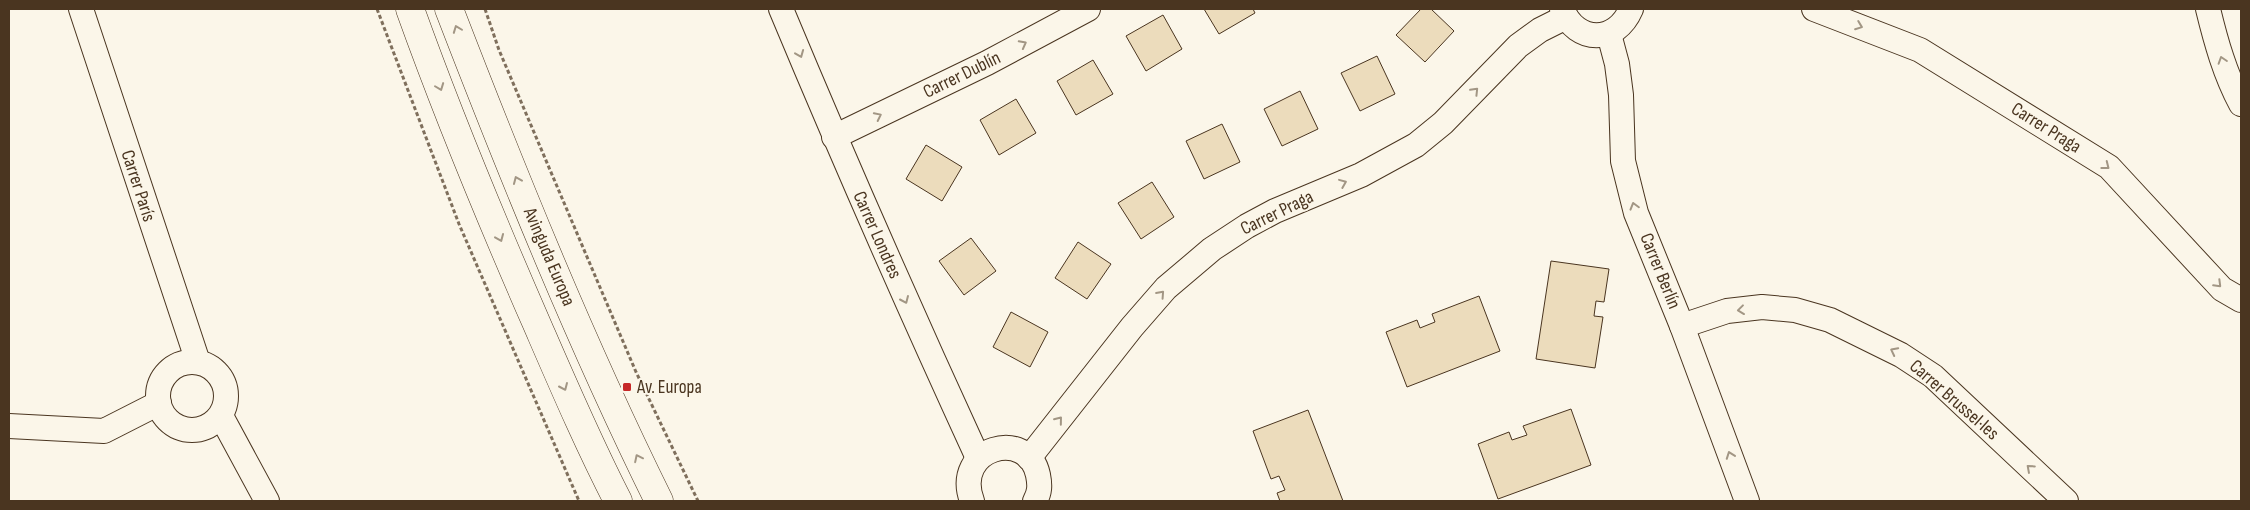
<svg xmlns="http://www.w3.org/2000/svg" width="2250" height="510" font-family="'Sofia Sans Condensed',sans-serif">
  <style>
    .building { fill: #ecdcbc; stroke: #4a3520 }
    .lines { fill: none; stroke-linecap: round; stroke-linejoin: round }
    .street-casing { stroke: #4a3520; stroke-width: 26 }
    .secondary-casing { stroke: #4a3520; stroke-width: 29 }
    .path { stroke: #7f6f5c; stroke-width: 3; stroke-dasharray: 4 2.5; stroke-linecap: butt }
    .street { stroke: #fbf6e9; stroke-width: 24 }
    .secondary { stroke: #fbf6e9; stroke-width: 28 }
    .oneway { stroke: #a29684 }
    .poi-dot { fill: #c62828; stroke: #fbf6e9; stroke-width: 2 }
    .labels { text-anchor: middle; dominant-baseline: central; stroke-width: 4; stroke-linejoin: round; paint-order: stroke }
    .street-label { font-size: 19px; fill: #4a3520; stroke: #fbf6e9 }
    .poi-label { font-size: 19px; fill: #4a3520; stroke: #fbf6e9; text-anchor: start }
  </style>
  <rect width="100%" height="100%" fill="#fbf6e9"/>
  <!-- building -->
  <g class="building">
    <polygon points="1204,9 1253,9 1255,13 1219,34"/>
    <polygon points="1421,9 1431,9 1454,31 1425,62 1396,35"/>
    <polygon points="1163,15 1182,49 1146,71 1126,36"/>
    <polygon points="1377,56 1395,94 1360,111 1341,73"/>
    <polygon points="1093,60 1113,94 1076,115 1057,81"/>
    <polygon points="1300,91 1318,129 1282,146 1264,109"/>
    <polygon points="1016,99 1036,133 999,155 980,120"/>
    <polygon points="1222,124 1240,162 1204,179 1186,141"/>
    <polygon points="926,145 962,167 942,201 906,179"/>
    <polygon points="1152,182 1174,217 1141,239 1118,203"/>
    <polygon points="971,238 996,271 964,295 939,261"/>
    <polygon points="1078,242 1111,264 1087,299 1055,278"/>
    <polygon points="1551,261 1609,269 1604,302 1596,301 1594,316 1603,317 1595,368 1536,359"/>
    <polygon points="1479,296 1500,351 1407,387 1386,332 1417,320 1420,328 1435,322 1432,314"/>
    <polygon points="1011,312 1048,332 1030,367 993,347"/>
    <polygon points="1571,409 1591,465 1498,499 1478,444 1509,432 1512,440 1527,435 1523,426"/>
    <polygon points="1308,410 1343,501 1280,501 1277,493 1285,490 1279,476 1271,479 1253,431"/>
  </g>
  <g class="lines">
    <!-- street casing -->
    <g class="street-casing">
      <g id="street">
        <polyline points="81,9 198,362"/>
        <path d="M 781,9 C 844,160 910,310 978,458"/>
        <path d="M 1562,9 C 1577,44 1616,44 1631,9"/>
        <polyline points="1814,9 1920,50 2109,167 2222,289 2241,300"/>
        <path d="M 2208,9 C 2216,42 2225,74 2241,104"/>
        <polyline points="1609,34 1617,64 1621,95 1623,161 1636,213 1682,326 1747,501"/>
        <polyline points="834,137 987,63 1088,9"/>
        <polyline points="1682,326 1727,311 1762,307 1795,310 1830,320 1901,355 1933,376 2066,501"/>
        <circle cx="192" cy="396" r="34"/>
        <polyline points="221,416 267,501"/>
        <polyline points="9,426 104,431 159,403"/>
        <polyline points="1029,458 1132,327 1166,288 1212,249 1247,226 1275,211 1361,175 1416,145 1443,123 1518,46 1540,30 1566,17"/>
        <path d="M 972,501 C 952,447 1028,427 1038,475 C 1040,485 1040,492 1035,501"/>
      </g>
    </g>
    <!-- secondary casing -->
    <g class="secondary-casing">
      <g id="secondary">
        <path d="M 410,9 C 448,115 491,219 536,322 C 562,382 588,443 618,501"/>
        <path d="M 449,9 C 513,175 580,341 659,501"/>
      </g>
    </g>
    <!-- path -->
    <g class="path">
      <polyline points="377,9 459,224 579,501"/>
      <polyline points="485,9 499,50 636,372 698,501"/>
    </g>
    <!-- street -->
    <use href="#street" class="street"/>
    <!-- secondary -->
    <use href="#secondary" class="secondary"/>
  </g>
  <!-- one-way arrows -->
  <defs><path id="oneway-chevron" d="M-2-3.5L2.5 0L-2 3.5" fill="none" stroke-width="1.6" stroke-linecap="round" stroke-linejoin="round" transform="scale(1.25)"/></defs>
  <g class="oneway">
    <use href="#oneway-chevron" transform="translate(1859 26) rotate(21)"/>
    <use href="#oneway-chevron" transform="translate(457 29) rotate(-111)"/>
    <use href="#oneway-chevron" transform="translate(1023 44) rotate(-28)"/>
    <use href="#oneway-chevron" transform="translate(800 54) rotate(68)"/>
    <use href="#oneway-chevron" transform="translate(2222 60) rotate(-108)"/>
    <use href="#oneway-chevron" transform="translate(440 87) rotate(69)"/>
    <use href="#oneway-chevron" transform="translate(1475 91) rotate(-46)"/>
    <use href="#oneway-chevron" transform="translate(878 116) rotate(-26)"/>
    <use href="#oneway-chevron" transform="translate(2106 166) rotate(38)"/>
    <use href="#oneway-chevron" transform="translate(517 180) rotate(-113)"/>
    <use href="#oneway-chevron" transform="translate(1343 183) rotate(-22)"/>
    <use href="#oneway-chevron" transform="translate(1634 206) rotate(-106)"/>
    <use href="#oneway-chevron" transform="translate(500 238) rotate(67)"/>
    <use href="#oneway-chevron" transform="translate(2218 284) rotate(45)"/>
    <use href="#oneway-chevron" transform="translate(1161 294) rotate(-48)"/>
    <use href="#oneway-chevron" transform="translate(905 300) rotate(66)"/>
    <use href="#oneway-chevron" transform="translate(1741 310) rotate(173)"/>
    <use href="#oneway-chevron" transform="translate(1894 351) rotate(-153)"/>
    <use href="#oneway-chevron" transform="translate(564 387) rotate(66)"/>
    <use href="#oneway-chevron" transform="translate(1059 420) rotate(-51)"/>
    <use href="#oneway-chevron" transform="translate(1730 455) rotate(-110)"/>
    <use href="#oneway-chevron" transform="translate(638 458) rotate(-116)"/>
    <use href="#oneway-chevron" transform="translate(2030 468) rotate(-138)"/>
  </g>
  <!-- markers -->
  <rect class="poi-dot" x="622" y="382" width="10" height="10" rx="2.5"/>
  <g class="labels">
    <!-- street labels -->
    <g class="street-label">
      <text transform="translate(962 75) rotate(-26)">Carrer Dublín</text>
      <text transform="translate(2046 128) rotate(32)">Carrer Praga</text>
      <text transform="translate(138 186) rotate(72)">Carrer París</text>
      <text transform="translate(1277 213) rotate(-26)">Carrer Praga</text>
      <text transform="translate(877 235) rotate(66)">Carrer Londres</text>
      <text transform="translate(549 257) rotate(67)">Avinguda Europa</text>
      <text transform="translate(1660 271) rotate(68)">Carrer Berlín</text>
      <text transform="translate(1954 400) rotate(41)">Carrer Brussel·les</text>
    </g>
    <!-- poi labels -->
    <g class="poi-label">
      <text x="637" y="387">Av. Europa</text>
    </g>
  </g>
  <!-- border -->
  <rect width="2250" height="510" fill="none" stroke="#4a3520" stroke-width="20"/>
</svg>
